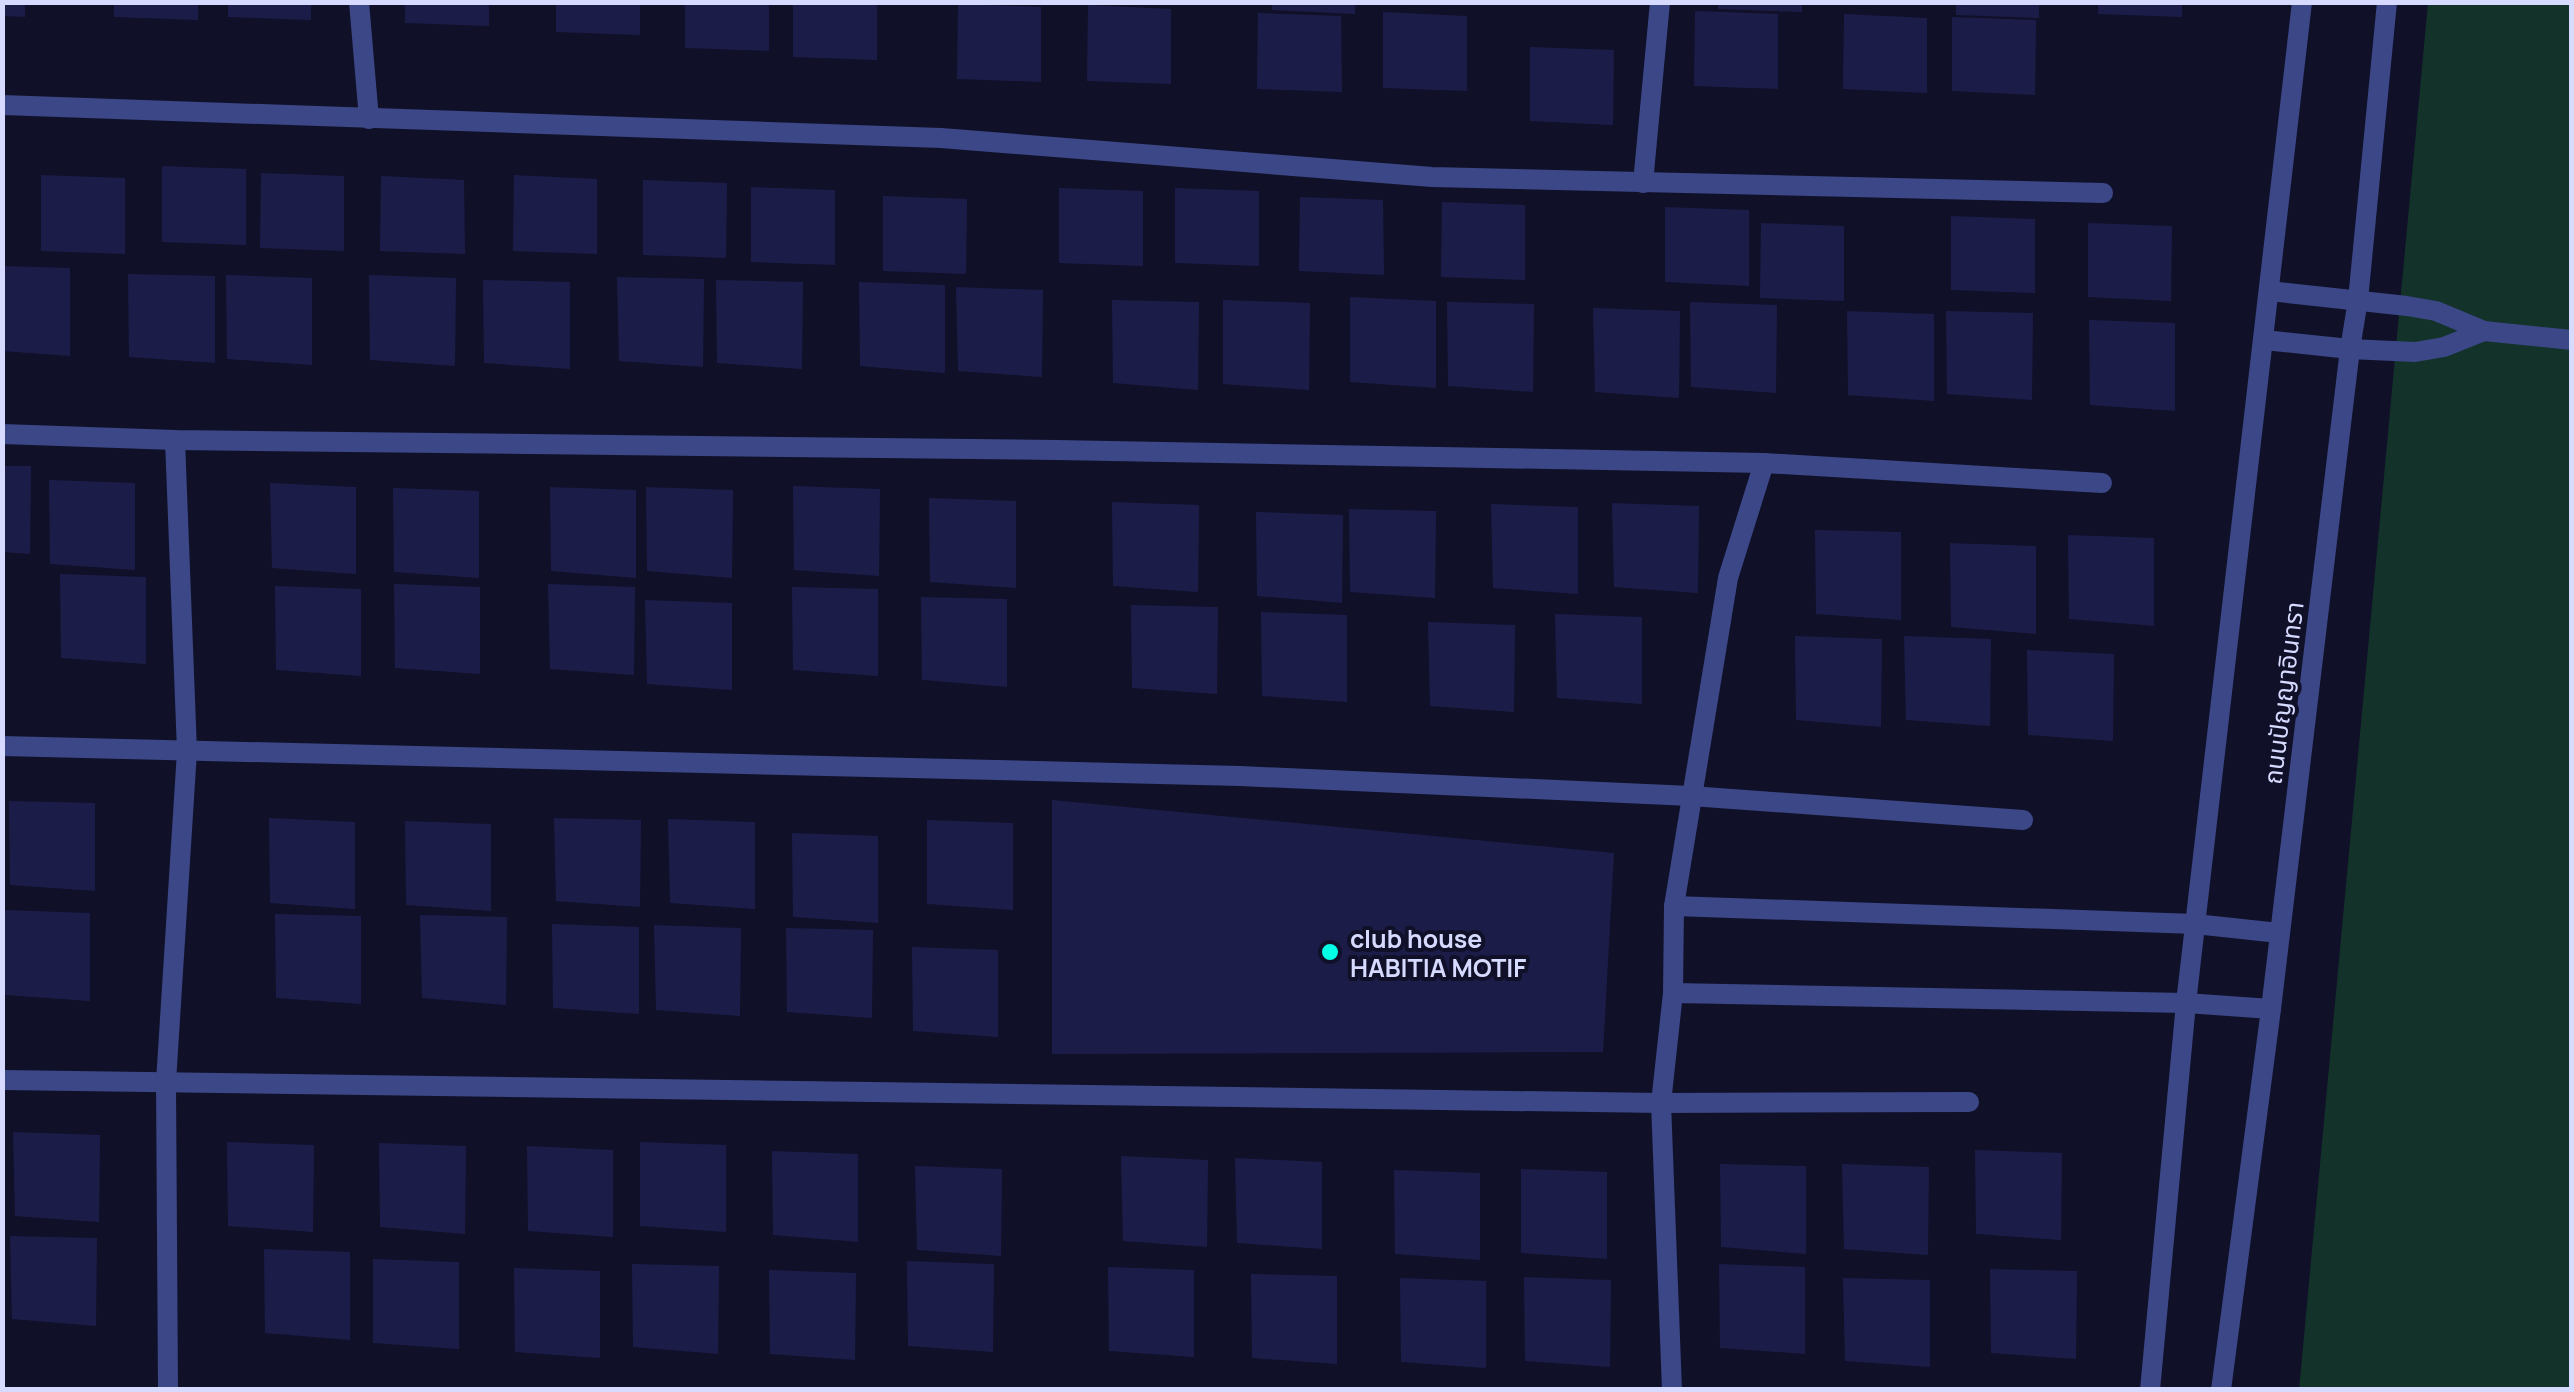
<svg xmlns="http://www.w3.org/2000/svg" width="2574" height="1392" font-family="Manrope,'Noto Sans Thai',sans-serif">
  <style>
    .green { fill: #13322a }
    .building { fill: #1c1c49 }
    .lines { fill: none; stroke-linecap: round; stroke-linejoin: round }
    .minor { stroke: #3b4786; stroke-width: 20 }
    .poi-dot { fill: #03fee6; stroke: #101028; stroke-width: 4 }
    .labels { text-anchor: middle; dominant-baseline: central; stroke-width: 8; stroke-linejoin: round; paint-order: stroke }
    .street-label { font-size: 25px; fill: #d6daff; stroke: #101028 }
    .poi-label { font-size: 25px; font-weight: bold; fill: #d6daff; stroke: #101028; text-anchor: start }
  </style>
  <rect width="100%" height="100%" fill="#101028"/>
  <!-- green -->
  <polygon class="green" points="2428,3 2571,3 2571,1389 2299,1390"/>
  <!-- building -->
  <g class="building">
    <polygon points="2,2 25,2 25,17 2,16"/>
    <polygon points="114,2 198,2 198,20 114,17"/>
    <polygon points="228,2 311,2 311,20 228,17"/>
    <polygon points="405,2 489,2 489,26 405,23"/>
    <polygon points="556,2 640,2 640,35 556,32"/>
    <polygon points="685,2 769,2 769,51 685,48"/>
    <polygon points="793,2 877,2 877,60 793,57"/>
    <polygon points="1272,2 1355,2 1355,14 1272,10"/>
    <polygon points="1718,2 1802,2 1802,12 1718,9"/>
    <polygon points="1956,2 2039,2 2039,18 1956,15"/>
    <polygon points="2098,2 2182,2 2182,17 2098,14"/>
    <polygon points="958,4 1041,7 1041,82 957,79"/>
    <polygon points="1088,5 1171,9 1171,84 1087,81"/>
    <polygon points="1695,11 1778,14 1778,89 1694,86"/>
    <polygon points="1383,12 1467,16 1467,91 1383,88"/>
    <polygon points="1258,13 1341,16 1342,92 1257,89"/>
    <polygon points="1844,14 1927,18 1927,93 1843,89"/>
    <polygon points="1952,17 2036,20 2035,95 1952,91"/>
    <polygon points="1530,47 1614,50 1613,125 1530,121"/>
    <polygon points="162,166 246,169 246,245 162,242"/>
    <polygon points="261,173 344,176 344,251 260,248"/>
    <polygon points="41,175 125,178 125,254 41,251"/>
    <polygon points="514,175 597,179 597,254 513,251"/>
    <polygon points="381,176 464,180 465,254 380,251"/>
    <polygon points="643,180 727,183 726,258 643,255"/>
    <polygon points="751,187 835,190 835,265 751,262"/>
    <polygon points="1059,188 1143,191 1143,266 1059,263"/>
    <polygon points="1175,188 1259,191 1259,266 1175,263"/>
    <polygon points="883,196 967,199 966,274 883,271"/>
    <polygon points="1300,197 1383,200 1384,275 1299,271"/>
    <polygon points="1442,202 1525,205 1525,280 1441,277"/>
    <polygon points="1665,207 1749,210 1749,286 1665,282"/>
    <polygon points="1951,216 2035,219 2035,293 1951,290"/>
    <polygon points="1761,223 1844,226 1844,301 1760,298"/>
    <polygon points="2088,223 2172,226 2171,301 2088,297"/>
    <polygon points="2,266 70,268 70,356 2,351"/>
    <polygon points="128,274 215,276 215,363 129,357"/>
    <polygon points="226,275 312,278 312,365 227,359"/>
    <polygon points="369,275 456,278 455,366 370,360"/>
    <polygon points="617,277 704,279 703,367 619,361"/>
    <polygon points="483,280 570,282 570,369 484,363"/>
    <polygon points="716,280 803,282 802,369 717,363"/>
    <polygon points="859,282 945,285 945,373 860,366"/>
    <polygon points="956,287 1043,290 1042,377 958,371"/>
    <polygon points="1350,297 1436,301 1436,388 1350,382"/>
    <polygon points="1112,300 1199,302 1198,390 1113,383"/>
    <polygon points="1223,300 1310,303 1309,390 1223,384"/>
    <polygon points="1447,302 1534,304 1533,392 1448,386"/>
    <polygon points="1690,302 1777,305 1776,393 1691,387"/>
    <polygon points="1593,308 1680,311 1679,398 1595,392"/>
    <polygon points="1847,311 1934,314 1934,401 1848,395"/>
    <polygon points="1946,311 2033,313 2032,400 1947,394"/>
    <polygon points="2089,320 2175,323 2175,411 2090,405"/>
    <polygon points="2,466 31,466 30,554 2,552"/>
    <polygon points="49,480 135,483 135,570 50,564"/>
    <polygon points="270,483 356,487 356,574 272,568"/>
    <polygon points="793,486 880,489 879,576 794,570"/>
    <polygon points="550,487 636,490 636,578 551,571"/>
    <polygon points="646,487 733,490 732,578 647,571"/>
    <polygon points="393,488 479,491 479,578 394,572"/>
    <polygon points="929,498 1016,501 1016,588 930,582"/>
    <polygon points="1112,502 1199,505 1198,592 1113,586"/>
    <polygon points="1612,503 1699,506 1698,593 1614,587"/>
    <polygon points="1491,504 1578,507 1578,594 1493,588"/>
    <polygon points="1349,509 1436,511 1435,598 1350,592"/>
    <polygon points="1256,512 1343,515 1342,603 1257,596"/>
    <polygon points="1815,530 1901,532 1901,620 1816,614"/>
    <polygon points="2068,535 2154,538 2154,626 2069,619"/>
    <polygon points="1950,543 2036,546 2036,634 1951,627"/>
    <polygon points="60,574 146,577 146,664 61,658"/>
    <polygon points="394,584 480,587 480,674 395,668"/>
    <polygon points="548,584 635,587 634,675 550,669"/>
    <polygon points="275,586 361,589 361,676 276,670"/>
    <polygon points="792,587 878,589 878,676 793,670"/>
    <polygon points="921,597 1007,599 1007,687 922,680"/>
    <polygon points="645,600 732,603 732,690 647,684"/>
    <polygon points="1131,605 1218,607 1217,694 1132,688"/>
    <polygon points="1261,612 1347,615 1347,702 1262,696"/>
    <polygon points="1555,614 1642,617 1642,704 1557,698"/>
    <polygon points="1428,622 1515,625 1514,712 1430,706"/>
    <polygon points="1795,636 1882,639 1881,727 1796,720"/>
    <polygon points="1904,636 1991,639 1990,726 1906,720"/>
    <polygon points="2027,650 2114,654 2113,741 2028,735"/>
    <polygon points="1052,800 1614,853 1603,1052 1052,1054"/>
    <polygon points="9,801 95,803 95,891 10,885"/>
    <polygon points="269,818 355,822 355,909 270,903"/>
    <polygon points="554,818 641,820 640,907 556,901"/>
    <polygon points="668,819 755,822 755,909 670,903"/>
    <polygon points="927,820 1013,823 1013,910 927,904"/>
    <polygon points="405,821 491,824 491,911 406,905"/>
    <polygon points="792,833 878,836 878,923 793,917"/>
    <polygon points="4,910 90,913 90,1001 5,995"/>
    <polygon points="275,914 361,916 361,1004 276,998"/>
    <polygon points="420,915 507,917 506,1005 422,998"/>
    <polygon points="552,924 639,927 639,1014 553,1008"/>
    <polygon points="654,925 741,928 740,1016 656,1010"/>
    <polygon points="786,928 873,930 872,1018 787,1012"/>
    <polygon points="912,947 998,950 998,1037 913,1031"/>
    <polygon points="13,1132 100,1135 99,1222 15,1216"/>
    <polygon points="227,1142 314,1145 313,1232 228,1226"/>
    <polygon points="640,1142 726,1145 726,1232 640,1226"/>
    <polygon points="379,1143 466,1146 465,1234 380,1227"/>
    <polygon points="527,1146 613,1150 613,1237 528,1231"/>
    <polygon points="1975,1150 2062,1153 2061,1240 1976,1234"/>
    <polygon points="772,1151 858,1154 858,1242 773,1235"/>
    <polygon points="1121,1156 1208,1160 1207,1247 1123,1241"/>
    <polygon points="1235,1158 1322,1162 1322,1249 1237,1243"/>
    <polygon points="1720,1164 1806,1166 1806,1254 1721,1247"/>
    <polygon points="1842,1164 1929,1167 1928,1255 1844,1249"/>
    <polygon points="915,1166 1002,1169 1001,1256 917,1250"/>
    <polygon points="1521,1169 1607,1172 1607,1259 1521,1253"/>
    <polygon points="1394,1170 1480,1173 1480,1260 1395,1254"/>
    <polygon points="10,1236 97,1238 96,1326 12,1319"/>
    <polygon points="264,1249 350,1252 350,1340 265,1333"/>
    <polygon points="373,1259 459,1262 459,1349 373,1343"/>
    <polygon points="907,1261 994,1264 993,1352 908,1346"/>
    <polygon points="632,1264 719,1266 718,1354 633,1347"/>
    <polygon points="1719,1264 1805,1267 1805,1354 1720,1348"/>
    <polygon points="1108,1267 1194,1270 1194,1357 1109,1351"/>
    <polygon points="514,1268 600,1271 600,1358 515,1352"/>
    <polygon points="1990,1269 2077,1271 2076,1359 1991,1353"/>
    <polygon points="769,1270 856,1273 855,1360 770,1354"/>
    <polygon points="1251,1274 1337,1276 1337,1364 1252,1358"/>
    <polygon points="1524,1277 1611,1280 1610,1367 1525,1361"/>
    <polygon points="1400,1278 1486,1281 1486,1368 1401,1362"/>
    <polygon points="1843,1278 1930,1280 1930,1367 1845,1361"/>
  </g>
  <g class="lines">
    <!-- minor -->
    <g class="minor">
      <polyline points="359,2 369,119"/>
      <polyline points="2,105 941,138 1432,177 2103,193"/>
      <polyline points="1643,183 1660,2"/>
      <polyline points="2269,291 2407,306 2436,311 2484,331 2572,340"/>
      <polyline points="2264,340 2350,349 2415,352 2444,347 2484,331"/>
      <polyline points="2,434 175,440 1057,450 1764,463 2102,483"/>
      <polyline points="2,746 1240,776 1691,796 2023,820"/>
      <polyline points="1674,906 2195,924 2279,933"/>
      <polyline points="1673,993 2186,1003 2271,1009"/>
      <polyline points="2,1080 1661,1103 1969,1102"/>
      <polyline points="168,1390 166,1082 187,751 175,440"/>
      <polyline points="1672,1390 1661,1103 1673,993 1674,906 1728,578 1764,463"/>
      <polyline points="2150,1390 2186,1003 2302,2"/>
      <polyline points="2221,1390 2271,1009 2350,349 2358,300 2387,2"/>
    </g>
  </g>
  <!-- markers -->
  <circle class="poi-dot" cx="1330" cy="952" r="10"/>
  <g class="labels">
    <!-- street labels -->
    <g class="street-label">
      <text transform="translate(2283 693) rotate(-83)">ถนนปัญญาอินทรา</text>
    </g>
    <!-- poi labels -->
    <g class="poi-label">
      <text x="1350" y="938">club house<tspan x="1350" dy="29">HABITIA MOTIF</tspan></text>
    </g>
  </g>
  <!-- border -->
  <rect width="2574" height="1392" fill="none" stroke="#d6daff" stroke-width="10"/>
</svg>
